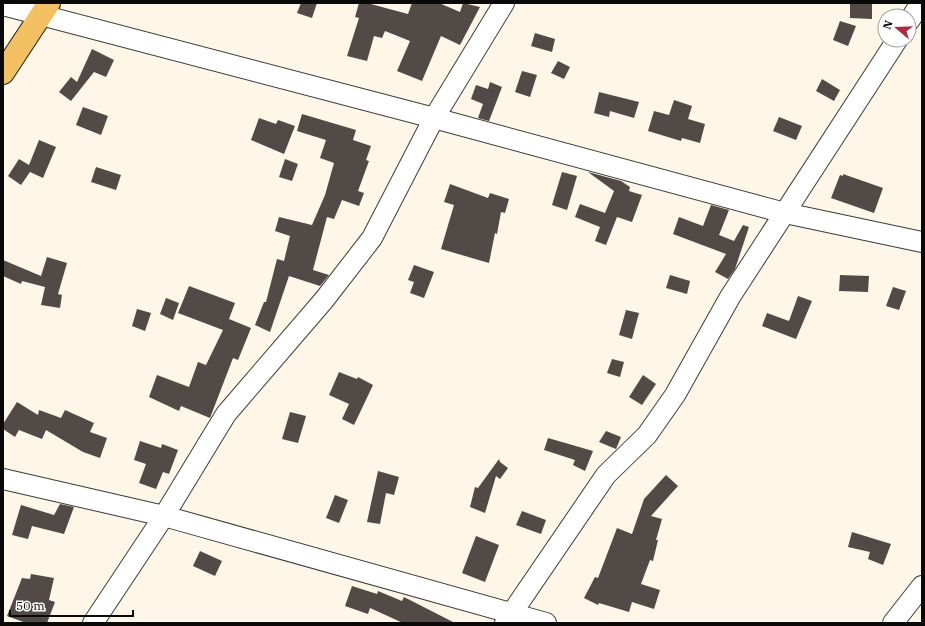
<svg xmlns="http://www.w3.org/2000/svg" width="925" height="626" font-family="'IBM Plex Serif',serif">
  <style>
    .building { fill: #514a46 }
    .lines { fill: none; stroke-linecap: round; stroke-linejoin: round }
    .minor-casing { stroke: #3c3c3c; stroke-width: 22 }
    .major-casing { stroke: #1a1a1a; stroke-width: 24 }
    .minor { stroke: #fff; stroke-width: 20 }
    .major { stroke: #f3c162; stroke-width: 22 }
  </style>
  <rect width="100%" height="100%" fill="#fef7e7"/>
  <!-- building -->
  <g class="building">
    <polygon points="301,3 317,3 312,18 297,13"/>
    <polygon points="359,3 367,3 408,14 412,3 439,3 460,12 463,3 480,7 460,45 441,36 422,81 397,71 410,41 385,31 382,38 374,36 367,61 347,56 359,18 355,17"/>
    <polygon points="850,3 872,3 872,19 850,18"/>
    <polygon points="840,21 856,26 848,46 833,40"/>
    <polygon points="535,33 555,39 552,52 531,46"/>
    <polygon points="92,49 114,60 106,77 94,72 71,101 59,92 71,77 77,82"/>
    <polygon points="558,61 570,67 564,79 551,73"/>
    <polygon points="522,71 537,75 530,97 515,92"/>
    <polygon points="822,79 840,90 834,101 816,91"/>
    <polygon points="490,82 502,87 489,121 478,118 483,104 471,99 476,85 488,89"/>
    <polygon points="599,92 639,102 634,118 610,111 609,117 594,113"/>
    <polygon points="674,100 692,106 688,119 705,124 700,143 682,138 681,141 648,131 654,111 669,115"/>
    <polygon points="83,107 108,116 101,135 76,125"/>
    <polygon points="302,114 356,130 353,140 371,146 366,160 369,161 358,191 364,193 359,206 342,200 334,219 327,217 313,270 329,275 320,286 289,276 270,332 255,325 264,302 266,302 277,259 284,261 290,236 275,231 279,217 312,225 325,195 334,163 320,158 326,140 297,131"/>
    <polygon points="779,117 802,126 796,140 773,131"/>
    <polygon points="259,118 276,124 278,120 295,126 284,154 251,140"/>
    <polygon points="39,140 56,147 43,178 30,172 21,185 8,176 19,159 29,165"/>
    <polygon points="285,159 298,164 292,181 279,177"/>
    <polygon points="96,167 121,175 116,190 91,182"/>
    <polygon points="562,172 577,176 567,210 552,205"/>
    <polygon points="588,172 621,181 630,187 629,191 642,195 632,222 617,217 606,245 595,241 600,227 575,217 580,204 605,213 614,191"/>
    <polygon points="843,174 883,188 874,213 831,198 840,175 843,176"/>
    <polygon points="450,184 488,198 490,193 509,199 505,213 501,212 497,234 495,233 489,263 441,249 454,205 444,202"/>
    <polygon points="711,205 729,210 719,235 734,241 743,225 749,227 735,269 728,279 715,272 726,254 673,234 679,217 703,226"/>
    <polygon points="47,257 67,263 58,294 62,295 60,308 41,305 45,287 22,281 21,284 3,276 3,260 41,276"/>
    <polygon points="414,265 434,272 424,298 410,293 414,282 408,280"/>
    <polygon points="670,275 690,281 687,294 666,288"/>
    <polygon points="840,275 869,276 868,292 839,291"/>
    <polygon points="189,286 235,303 229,319 251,328 238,360 233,358 210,418 181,406 179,411 149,397 157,375 189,387 198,362 206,365 223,330 178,313"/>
    <polygon points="893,287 906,291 899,310 886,306"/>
    <polygon points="798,296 812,301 796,339 762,326 767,313 789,321"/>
    <polygon points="166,298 179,303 173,320 160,314"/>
    <polygon points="137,309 151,313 145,331 132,326"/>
    <polygon points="626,310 639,313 632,339 619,335"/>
    <polygon points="612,359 624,362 620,377 607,373"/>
    <polygon points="339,372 357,379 358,377 373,385 354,425 342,419 349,404 329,395"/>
    <polygon points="643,375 656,384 642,405 629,397"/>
    <polygon points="17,402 38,415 39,410 61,418 65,410 94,423 90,432 107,438 100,458 83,452 46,430 42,439 19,430 15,437 3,429 3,424"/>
    <polygon points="290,412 306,416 298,443 282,439"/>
    <polygon points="606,431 621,437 616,449 599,442"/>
    <polygon points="548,438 593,451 585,471 573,465 575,460 544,450"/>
    <polygon points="140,441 161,448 162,444 178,450 169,474 163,472 156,489 139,483 146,464 134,460"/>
    <polygon points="499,459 500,462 508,468 500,479 496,476 485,513 470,507 475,487 478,488"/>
    <polygon points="378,471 399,477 394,495 386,493 380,524 367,522"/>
    <polygon points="666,475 678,486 651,516 662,519 656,540 658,540 653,561 650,560 641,584 660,590 654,609 632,602 629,612 599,603 598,605 584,598 595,577 598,578 617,528 632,534 644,499"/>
    <polygon points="335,495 348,500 339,523 326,518"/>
    <polygon points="60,504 74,507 64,534 32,526 28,539 12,535 21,505 54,515"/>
    <polygon points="522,511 546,520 541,534 516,525"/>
    <polygon points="852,532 891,544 883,565 868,559 870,552 848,547"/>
    <polygon points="476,536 499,545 485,582 462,573"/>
    <polygon points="200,551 222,561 215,576 193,566"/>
    <polygon points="31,574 54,578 49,600 55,602 47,623 26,623 7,616 22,578 30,579"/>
    <polygon points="352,586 377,594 378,591 402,601 404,597 455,623 403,623 370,608 368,614 345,606"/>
  </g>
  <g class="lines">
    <!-- minor casing -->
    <g class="minor-casing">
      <g id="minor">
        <polyline points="3,5 434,118 785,213 922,242"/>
        <polyline points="909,21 921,3"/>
        <polyline points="3,479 164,516 546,623"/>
        <polyline points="93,623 164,516 226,414 324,300 372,238 434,118 504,3"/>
        <polyline points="505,623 606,475 647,435 675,395 730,297 897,40"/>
        <polyline points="893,623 922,586"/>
      </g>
    </g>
    <!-- major casing -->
    <g class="major-casing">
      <polyline id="major" points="3,73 49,3"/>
    </g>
    <!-- minor -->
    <use href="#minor" class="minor"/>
    <!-- major -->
    <use href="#major" class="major"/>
  </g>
  <!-- border -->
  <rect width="925" height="626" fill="none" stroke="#090909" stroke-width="8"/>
  <!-- north arrow -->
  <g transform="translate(897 28) rotate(289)"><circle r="19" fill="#ffffff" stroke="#9d9d9d"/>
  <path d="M0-3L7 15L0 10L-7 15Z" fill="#b3283d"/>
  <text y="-6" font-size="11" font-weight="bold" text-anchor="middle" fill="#090909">N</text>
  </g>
  <!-- scale -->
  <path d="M10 610v6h123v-6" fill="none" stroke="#090909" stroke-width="2"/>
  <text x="16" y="610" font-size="12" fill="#090909" stroke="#ffffff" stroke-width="3" paint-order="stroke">50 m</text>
</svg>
